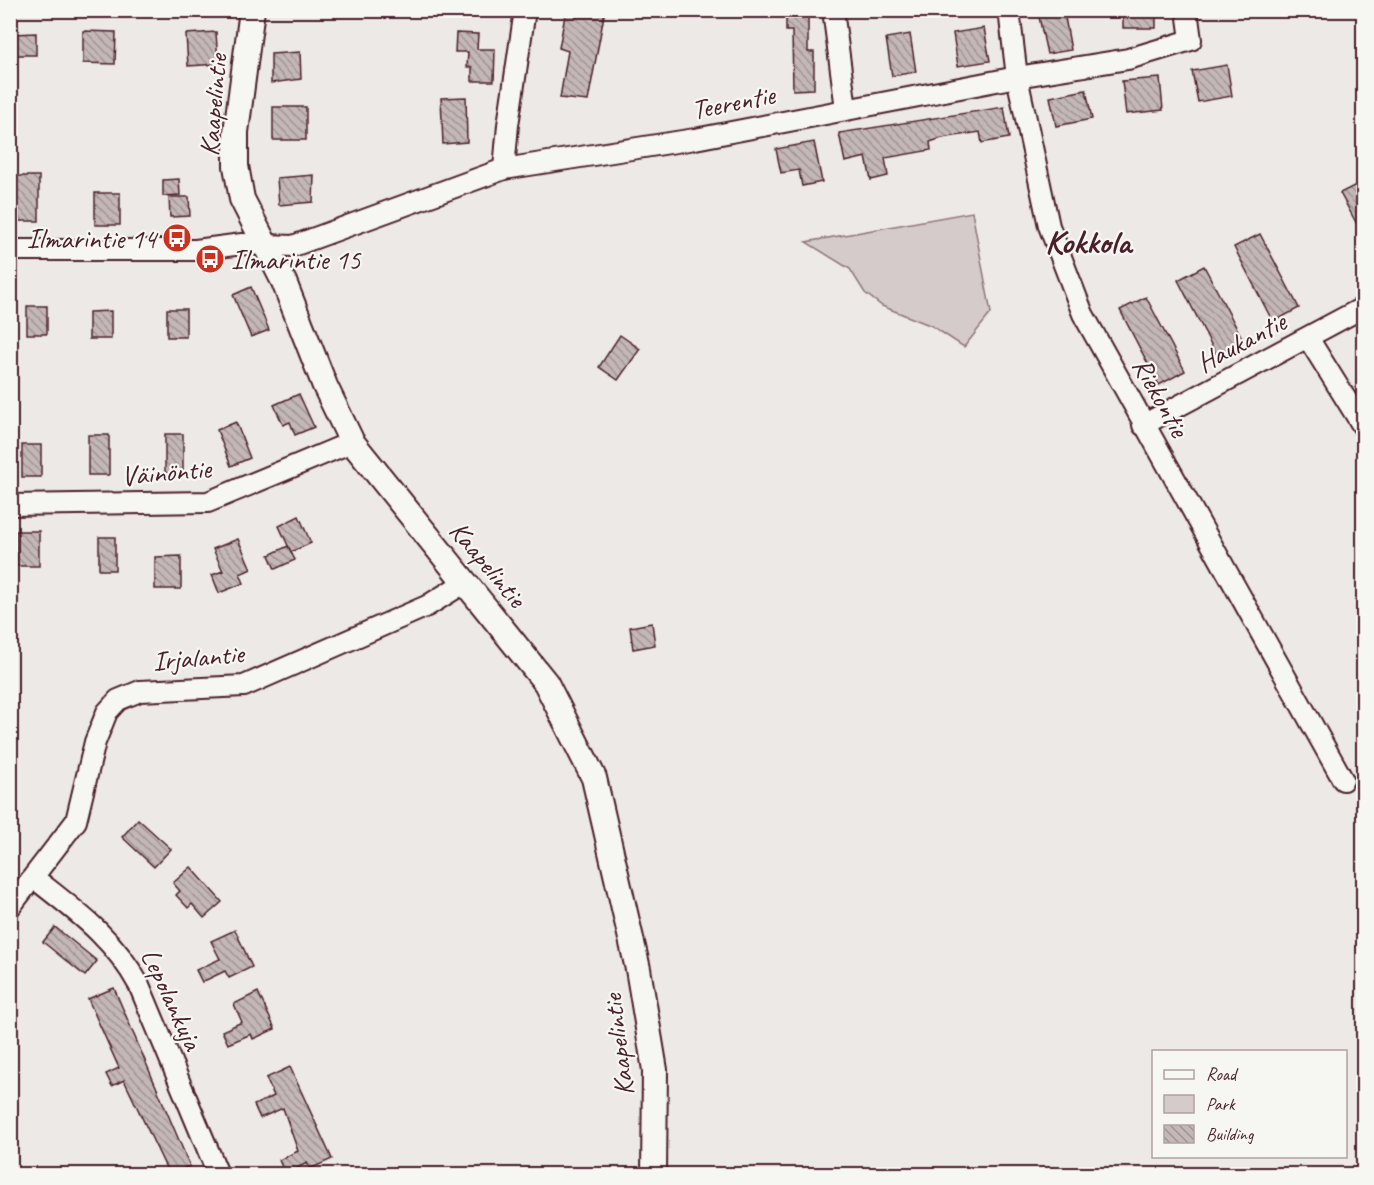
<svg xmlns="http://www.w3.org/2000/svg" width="1374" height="1185" font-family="Caveat,sans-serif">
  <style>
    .green { fill: #d4cbca; stroke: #8f757a; stroke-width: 1.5 }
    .building { fill: url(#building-back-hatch); stroke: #4a1f2b; stroke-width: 1.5 }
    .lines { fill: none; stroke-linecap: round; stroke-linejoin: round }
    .minor-casing { stroke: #4a1f2b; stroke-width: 24 }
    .tertiary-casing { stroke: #4a1f2b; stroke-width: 28 }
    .minor { stroke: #f6f6f2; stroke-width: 20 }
    .tertiary { stroke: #f6f6f2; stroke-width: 24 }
    .labels { text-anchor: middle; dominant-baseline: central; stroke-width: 4.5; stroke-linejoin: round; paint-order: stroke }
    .street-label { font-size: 28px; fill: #4a1f2b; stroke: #f6f6f2 }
    .poi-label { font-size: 28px; fill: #4a1f2b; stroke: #f6f6f2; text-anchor: end }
    .district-label { font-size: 34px; font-weight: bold; fill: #4a1f2b; stroke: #f6f6f2 }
  </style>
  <defs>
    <pattern id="building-back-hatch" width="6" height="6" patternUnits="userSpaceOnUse" patternTransform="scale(1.5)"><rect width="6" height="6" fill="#c4b7b7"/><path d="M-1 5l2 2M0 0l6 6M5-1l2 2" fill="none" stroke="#a19495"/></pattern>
  </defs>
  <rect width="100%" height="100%" fill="#ece9e6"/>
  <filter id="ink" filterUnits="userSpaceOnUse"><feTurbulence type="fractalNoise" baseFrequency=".0167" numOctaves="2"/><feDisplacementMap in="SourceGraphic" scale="12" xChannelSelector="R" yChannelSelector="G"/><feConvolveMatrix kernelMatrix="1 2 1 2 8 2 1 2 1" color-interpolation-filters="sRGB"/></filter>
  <g filter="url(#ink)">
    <!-- green -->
    <polygon class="green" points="972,212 991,313 964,347 932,326 882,306 865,293 850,269 806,242"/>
    <!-- building -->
    <g class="building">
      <polygon points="566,10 605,10 588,101 560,98 568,51 559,48"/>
      <polygon points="786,10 808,10 808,52 814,52 814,89 793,90 792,31 786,31"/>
      <rect x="1123" y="10" width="33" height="18"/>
      <polygon points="1064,12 1071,50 1047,54 1039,17"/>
      <polygon points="984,28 990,61 958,66 953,33"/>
      <polygon points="83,31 116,32 115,64 83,63"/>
      <polygon points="216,32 218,64 188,66 186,34"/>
      <polygon points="36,33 36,55 14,55 14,34"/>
      <polygon points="456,33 478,34 477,49 495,49 494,81 472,81 472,67 467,67 468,52 455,52"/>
      <polygon points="910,34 916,72 892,76 886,38"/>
      <polygon points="300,52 301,79 271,83 271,54"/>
      <polygon points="1227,65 1232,96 1198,102 1192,71"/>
      <polygon points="1160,78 1163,110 1126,114 1122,81"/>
      <polygon points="1086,90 1092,119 1056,126 1050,97"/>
      <polygon points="466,97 467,142 443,144 441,98"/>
      <rect x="273" y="107" width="33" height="33"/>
      <polygon points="1004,107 1009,138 982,143 980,132 942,138 930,142 931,150 885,158 888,176 871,180 866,157 845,162 839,133"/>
      <polygon points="814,142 822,182 802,186 799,170 781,173 776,149"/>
      <polygon points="314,175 313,202 279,205 277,178"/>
      <rect x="10" y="176" width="29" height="45"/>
      <polygon points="179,179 180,195 163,196 163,180"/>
      <polygon points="1364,181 1364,237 1340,193"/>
      <rect x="95" y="193" width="25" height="32"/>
      <polygon points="169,197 189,197 190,216 170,217"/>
      <polygon points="1260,234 1299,308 1273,322 1234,247"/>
      <polygon points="1204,266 1243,340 1216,354 1178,280"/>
      <polygon points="251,287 269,330 251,337 233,295"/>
      <polygon points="1146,297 1185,371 1159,385 1120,310"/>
      <rect x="27" y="306" width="20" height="28"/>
      <rect x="167" y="309" width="19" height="28"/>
      <polygon points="111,311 111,339 89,339 89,312"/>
      <polygon points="620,335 640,349 618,380 599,367"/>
      <polygon points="299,394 314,427 295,435 290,422 283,425 274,405"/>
      <polygon points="236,422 250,458 231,466 217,430"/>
      <rect x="165" y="434" width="18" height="39"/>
      <rect x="88" y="435" width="21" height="40"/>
      <rect x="22" y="445" width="19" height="32"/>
      <polygon points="299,516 311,543 291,552 279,526"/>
      <rect x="16" y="531" width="23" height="35"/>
      <rect x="99" y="537" width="16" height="33"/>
      <polygon points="238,539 251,569 240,574 244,583 219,593 212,575 223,571 213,549"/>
      <polygon points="288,546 295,560 275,569 269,555"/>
      <polygon points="181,556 181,589 155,589 155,557"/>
      <polygon points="652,623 655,645 633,649 630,627"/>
      <polygon points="138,819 171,849 154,867 122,837"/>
      <polygon points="191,867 222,902 204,918 192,904 188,908 176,895 180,891 173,883"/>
      <polygon points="55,927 97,961 85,976 43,942"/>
      <polygon points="235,930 252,967 229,978 225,971 202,982 196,970 220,959 211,941"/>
      <polygon points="114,988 190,1166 169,1174 124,1080 112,1086 106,1074 119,1068 88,999"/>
      <polygon points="258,992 275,1029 253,1039 251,1034 228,1044 222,1031 242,1022 234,1004"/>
      <polygon points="290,1067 332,1159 310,1169 307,1163 285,1174 279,1160 298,1151 283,1108 260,1118 254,1105 274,1096 266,1078"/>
    </g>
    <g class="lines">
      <!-- minor casing -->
      <g class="minor-casing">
        <g id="minor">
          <polyline points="833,10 846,109"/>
          <polyline points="1009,10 1017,77 1049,226 1083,314 1343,780"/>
          <polyline points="504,169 508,125 525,10"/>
          <polyline points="10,250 196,250 242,244 293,246 504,169 695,139 1017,77 1128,59 1191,40 1187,10"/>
          <polyline points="1308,338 1364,428"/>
          <polyline points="1143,425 1364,307"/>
          <polyline points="10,505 208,502 352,442"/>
          <path d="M 34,878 C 77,912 113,937 139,985 L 218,1174"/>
          <polyline points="10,907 76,821 95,742 107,712 118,700 140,691 244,686 427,606 464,583"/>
        </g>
      </g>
      <!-- tertiary casing -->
      <g class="tertiary-casing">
        <polyline id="tertiary" points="252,10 236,132 236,166 242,199 284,282 325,386 352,442 546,683 594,778 638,969 655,1070 654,1174"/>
      </g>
      <!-- minor -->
      <use href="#minor" class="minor"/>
      <!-- tertiary -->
      <use href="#tertiary" class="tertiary"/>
    </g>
  </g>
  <!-- icons -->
  <defs>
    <g id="bus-disc" transform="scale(1.5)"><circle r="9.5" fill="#c8321e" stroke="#f6f6f2"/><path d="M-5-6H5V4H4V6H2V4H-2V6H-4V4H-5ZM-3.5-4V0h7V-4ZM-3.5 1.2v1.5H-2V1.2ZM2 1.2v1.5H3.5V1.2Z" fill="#fff"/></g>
  </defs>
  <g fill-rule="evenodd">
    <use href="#bus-disc" x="177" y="238"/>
    <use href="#bus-disc" x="210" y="259"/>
  </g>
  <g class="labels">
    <!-- street labels -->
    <g class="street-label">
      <text transform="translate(733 102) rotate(-11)">Teerentie</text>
      <text transform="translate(213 105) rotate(-85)">Kaapelintie</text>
      <text transform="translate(1241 342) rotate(-28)">Haukantie</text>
      <text transform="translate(1161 397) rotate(61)">Riekontie</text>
      <text transform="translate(166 472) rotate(-5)">Väinöntie</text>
      <text transform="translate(488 564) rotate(50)">Kaapelintie</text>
      <text transform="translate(198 657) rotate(-5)">Irjalantie</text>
      <text transform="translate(172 999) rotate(65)">Lepolankuja</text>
      <text transform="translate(618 1045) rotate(-97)">Kaapelintie</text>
    </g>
    <!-- poi labels -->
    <g class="poi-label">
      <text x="156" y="238">Ilmarintie 14</text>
      <text x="231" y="259" text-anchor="start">Ilmarintie 15</text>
    </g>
    <!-- district labels -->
    <g class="district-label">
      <text x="1088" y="241">Kokkola</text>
    </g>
  </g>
  <!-- margin -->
  <rect width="1374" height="1185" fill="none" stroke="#f6f6f2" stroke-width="36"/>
  <rect x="18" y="18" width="1338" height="1149" fill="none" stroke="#4a1f2b" stroke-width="2" filter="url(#ink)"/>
  <!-- legend -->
  <rect x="1152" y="1050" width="195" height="108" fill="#f6f6f2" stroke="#b1a0a2" stroke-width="1.5"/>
  <rect x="1164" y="1070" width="30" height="9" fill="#f6f6f2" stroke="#b1a0a2" stroke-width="1.5"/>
  <text x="1206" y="1080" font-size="18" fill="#4a1f2b">Road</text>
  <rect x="1164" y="1095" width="30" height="18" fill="#d4cbca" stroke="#b1a0a2" stroke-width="1.5"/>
  <text x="1206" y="1110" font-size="18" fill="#4a1f2b">Park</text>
  <rect x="1164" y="1125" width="30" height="18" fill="url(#building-back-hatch)" stroke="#b1a0a2" stroke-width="1.5"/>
  <text x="1206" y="1140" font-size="18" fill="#4a1f2b">Building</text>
</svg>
